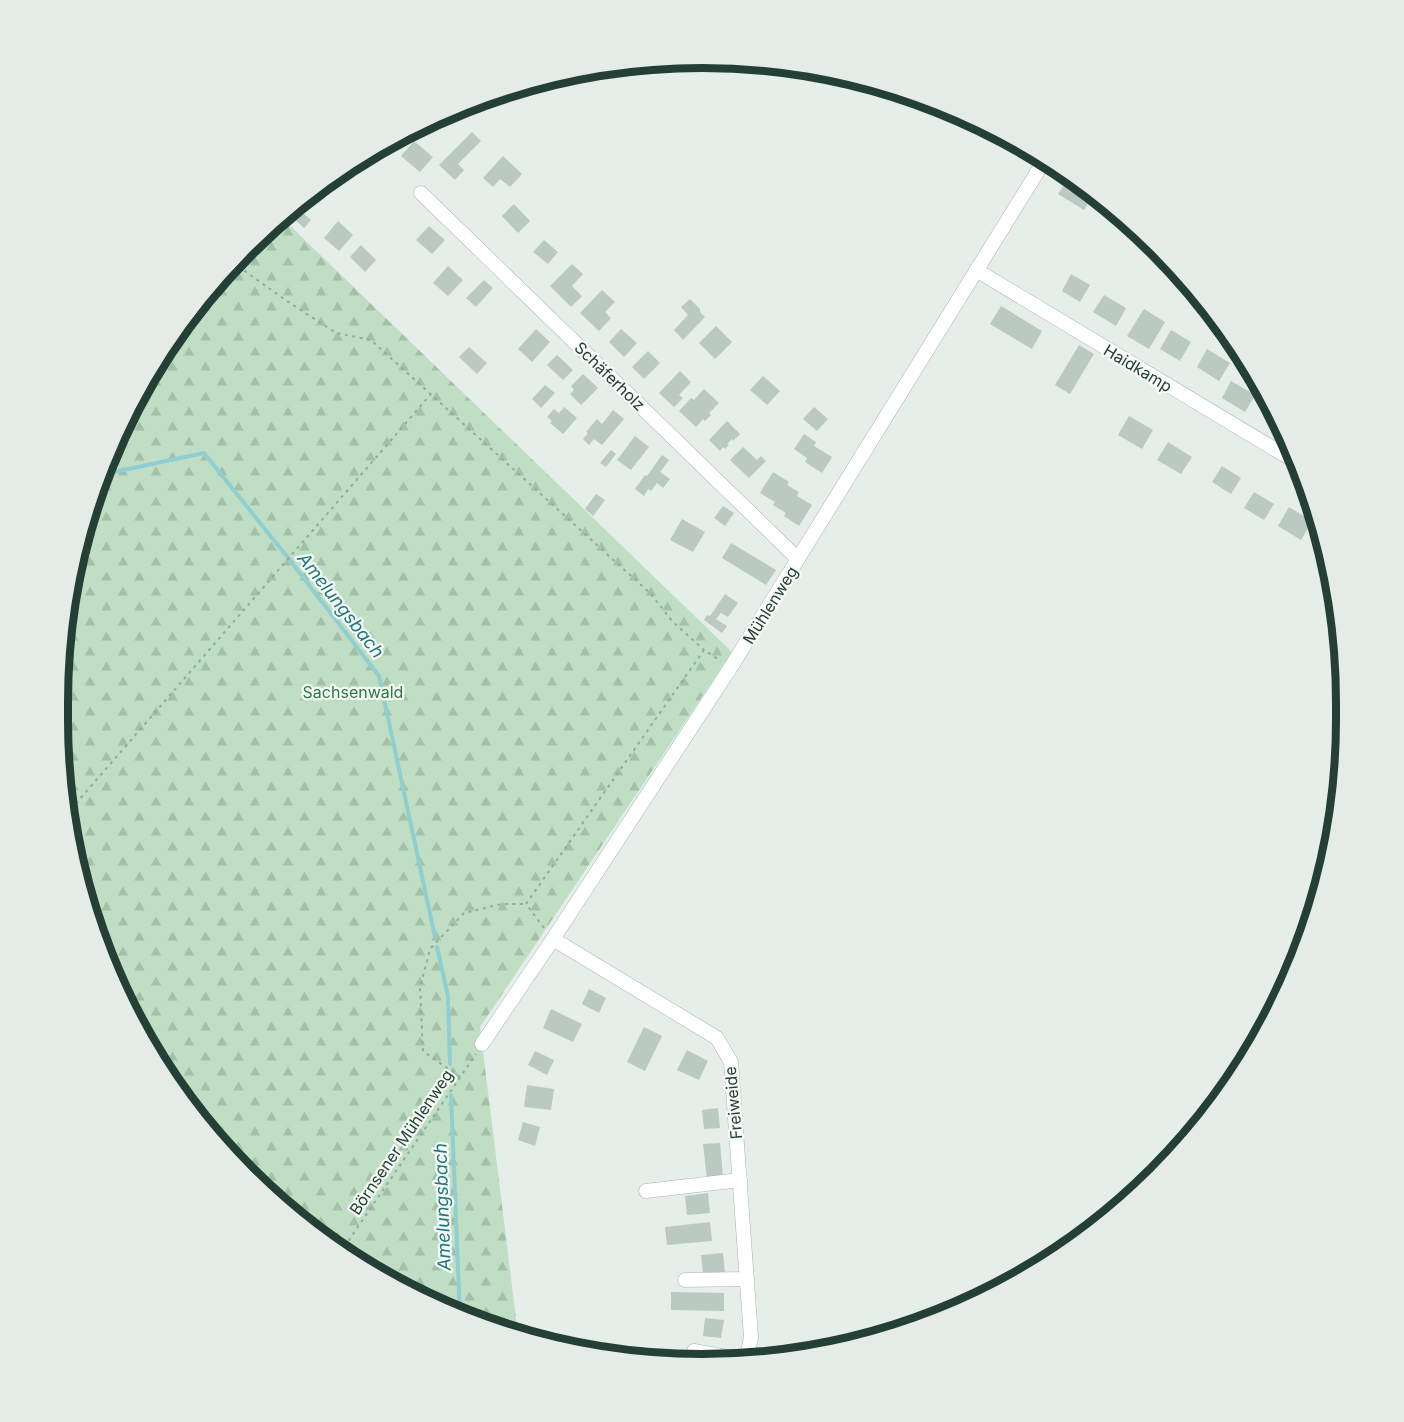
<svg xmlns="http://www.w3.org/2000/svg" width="1404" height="1422" font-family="Inter,sans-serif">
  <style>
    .forest { fill: url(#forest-firs) }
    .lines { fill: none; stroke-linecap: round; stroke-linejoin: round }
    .stream { stroke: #8fcfd1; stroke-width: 4 }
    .building { fill: #bac9c1 }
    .minor-casing { stroke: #a7b6af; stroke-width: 15 }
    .path { stroke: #86b19e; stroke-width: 2; stroke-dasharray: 3 4.5; stroke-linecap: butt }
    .minor { stroke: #fff; stroke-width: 14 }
    .labels { text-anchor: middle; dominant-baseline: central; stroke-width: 4.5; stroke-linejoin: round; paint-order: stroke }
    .street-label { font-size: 16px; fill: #243f35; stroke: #f6faf7 }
    .park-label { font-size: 16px; fill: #2f7641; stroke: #f6faf7 }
    .water-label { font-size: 18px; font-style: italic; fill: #1f777b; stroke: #f6faf7 }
    .rim { fill: none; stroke: #243f35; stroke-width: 8 }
  </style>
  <defs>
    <pattern id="forest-firs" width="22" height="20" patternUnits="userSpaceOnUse" patternTransform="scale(1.5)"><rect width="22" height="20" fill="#bfdec3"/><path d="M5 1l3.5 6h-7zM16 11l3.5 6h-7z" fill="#a4c0a8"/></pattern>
  </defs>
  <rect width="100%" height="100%" fill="#e5eee9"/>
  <!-- forest -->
  <polygon class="forest" points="281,217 732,652 480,1027 518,1335 455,1316 344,1256 246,1176 166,1079 106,967 69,846 57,720 69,577 106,455 166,344 246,246"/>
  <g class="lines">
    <!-- stream -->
    <g class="stream">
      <polyline points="100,475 204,453 289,559 379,676 435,937"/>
      <polyline points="437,947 448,996 450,1064"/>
      <polyline points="451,1095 460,1317"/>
    </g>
  </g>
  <!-- building -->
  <g class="building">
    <polygon points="472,132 481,141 458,164 464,170 455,180 439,165"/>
    <polygon points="414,141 433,157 420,172 401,156"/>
    <polygon points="503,156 522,174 510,187 500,179 493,187 483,178"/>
    <polygon points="350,162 349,173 336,172 343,166"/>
    <polygon points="1071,175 1094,194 1084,210 1058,194"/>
    <polygon points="1106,203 1120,214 1119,216 1104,206"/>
    <polygon points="514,204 530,221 518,233 502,216"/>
    <polygon points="302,212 311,220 304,228 294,219"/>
    <polygon points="338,221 353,235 339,251 324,238"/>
    <polygon points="429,226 445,240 432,254 416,240"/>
    <polygon points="544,240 558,252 548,264 533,252"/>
    <polygon points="361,245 376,260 365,272 350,257"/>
    <polygon points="572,264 583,274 572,286 582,296 571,307 550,286"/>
    <polygon points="448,266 463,280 448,296 433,283"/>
    <polygon points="1071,274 1090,285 1080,302 1062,291"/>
    <polygon points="484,280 493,288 476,307 466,298"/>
    <polygon points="602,290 615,302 605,312 611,318 599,331 580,313"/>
    <polygon points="1104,295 1126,308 1116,326 1093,312"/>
    <polygon points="690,299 700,309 700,312 705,317 683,340 674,330 688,315 681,307"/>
    <polygon points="1001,306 1042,331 1032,349 990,324"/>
    <polygon points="1144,309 1165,322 1149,349 1127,336"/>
    <polygon points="716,326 732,342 715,359 699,343"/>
    <polygon points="536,329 550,342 532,362 518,349"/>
    <polygon points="621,329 637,343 624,357 609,342"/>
    <polygon points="1171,330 1191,342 1180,361 1160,349"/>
    <polygon points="1079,345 1094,354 1070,394 1055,385"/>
    <polygon points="469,347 487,363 477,374 459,357"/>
    <polygon points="1207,349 1230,363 1219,381 1197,367"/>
    <polygon points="648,351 660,363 644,379 632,367"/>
    <polygon points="557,355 573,370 563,380 547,365"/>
    <polygon points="680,371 691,382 679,395 683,398 674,407 659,393"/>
    <polygon points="583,374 598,388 581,405 570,394 574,390 571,386"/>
    <polygon points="763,376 780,391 767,405 750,390"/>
    <polygon points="1231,381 1255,395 1245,412 1222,398"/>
    <polygon points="545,385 555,393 541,408 532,399"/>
    <polygon points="704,389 719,403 709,413 711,415 705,421 703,419 696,427 679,411 691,398 694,400"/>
    <polygon points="1270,404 1281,424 1264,414"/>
    <polygon points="564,407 577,418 563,434 550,423 552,421 547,417 554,409 559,413"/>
    <polygon points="814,407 828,419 817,431 803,419"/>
    <polygon points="613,410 624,419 602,445 594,439 589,445 583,439 588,433 586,432 597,419 602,424"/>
    <polygon points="1129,416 1153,430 1142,449 1118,435"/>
    <polygon points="727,421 740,434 733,441 732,439 727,444 729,445 725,449 723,447 720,451 709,440"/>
    <polygon points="804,434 816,442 814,446 832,457 822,473 805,462 807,458 794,449"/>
    <polygon points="635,436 649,447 631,470 617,460"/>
    <polygon points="1168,442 1192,457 1181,474 1157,460"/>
    <polygon points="743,447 757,460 761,456 766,461 749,478 730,460"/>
    <polygon points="611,450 616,454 606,467 600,463"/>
    <polygon points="662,455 669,460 660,472 670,479 663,488 657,483 651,491 648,489 644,496 635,489 645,475 647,476"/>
    <polygon points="1222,466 1241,478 1231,494 1212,482"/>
    <polygon points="773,472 789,482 787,485 799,492 797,496 812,505 799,526 784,516 786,513 773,505 775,502 760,493"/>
    <polygon points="1254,492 1274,504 1264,520 1244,508"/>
    <polygon points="596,494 605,500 593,516 585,509"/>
    <polygon points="723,506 734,513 725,526 714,518"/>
    <polygon points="1289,507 1312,521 1301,540 1278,526"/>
    <polygon points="682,519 705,532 693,552 670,540"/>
    <polygon points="1324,540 1328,554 1319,549"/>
    <polygon points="731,543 776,570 766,585 722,558"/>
    <polygon points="725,594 738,603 728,617 721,613 716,619 727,626 722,633 704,620 707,615 710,616"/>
    <polygon points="589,989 606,998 599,1013 582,1004"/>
    <polygon points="551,1009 582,1024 573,1042 543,1028"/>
    <polygon points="644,1027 662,1036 645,1071 627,1062"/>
    <polygon points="687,1050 708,1061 699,1080 677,1070"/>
    <polygon points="535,1051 554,1060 547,1075 528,1065"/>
    <polygon points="527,1085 554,1089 551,1110 524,1107"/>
    <polygon points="718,1108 720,1128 704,1129 702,1110"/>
    <polygon points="523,1122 540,1127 535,1146 518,1140"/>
    <polygon points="720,1143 723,1177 707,1179 703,1144"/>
    <polygon points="708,1193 710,1213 687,1215 685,1196"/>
    <polygon points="710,1222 712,1241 667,1245 665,1227"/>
    <polygon points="723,1253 725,1272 703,1275 701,1255"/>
    <polygon points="671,1292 724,1293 724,1311 671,1310"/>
    <polygon points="705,1318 724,1320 721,1338 703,1336"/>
    <polygon points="707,1356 721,1363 705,1365"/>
  </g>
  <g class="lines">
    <!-- minor casing -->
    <g class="minor-casing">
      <g id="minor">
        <polyline points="421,193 798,559"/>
        <polyline points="976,270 1301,465"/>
        <polyline points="553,939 717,1038 731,1062 751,1337 746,1361"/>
        <polyline points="482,1044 553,939 731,667 1046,158"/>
        <polyline points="646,1191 740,1180"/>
        <polyline points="685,1280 747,1279"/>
        <polyline points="694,1351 722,1356 727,1362 730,1362"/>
      </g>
    </g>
    <!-- path -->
    <g class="path">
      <polyline points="232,262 287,301 336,333 371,340 651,594 672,621 704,650"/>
      <polyline points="66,815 431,394"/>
      <polyline points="544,928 526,904 704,650 721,661"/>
      <polyline points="460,1077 423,1051 420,988 430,949 464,913 501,904 526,904"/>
      <polyline points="340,1253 476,1054"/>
    </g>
    <!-- minor -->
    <use href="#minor" class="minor"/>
  </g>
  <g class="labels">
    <!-- street labels -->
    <g class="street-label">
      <text transform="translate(1138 368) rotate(31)">Haidkamp</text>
      <text transform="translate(610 376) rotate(44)">Schäferholz</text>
      <text transform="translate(770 605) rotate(-58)">Mühlenweg</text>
      <text transform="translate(733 1103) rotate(-95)">Freiweide</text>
      <text transform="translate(401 1142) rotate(-56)">Börnsener Mühlenweg</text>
    </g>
    <!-- park labels -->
    <g class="park-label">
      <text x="353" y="692">Sachsenwald</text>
    </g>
    <!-- water labels -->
    <g class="water-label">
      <text transform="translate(341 605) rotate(52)">Amelungsbach</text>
      <text transform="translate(442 1207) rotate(-92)">Amelungsbach</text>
    </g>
  </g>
  <!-- crop -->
  <path d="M0 0H1404V1422H0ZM702 68H702A634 634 0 0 1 1336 702V720A634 634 0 0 1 702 1354H702A634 634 0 0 1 68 720V702A634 634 0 0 1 702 68Z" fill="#e5ebe7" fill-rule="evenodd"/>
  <path class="rim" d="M702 68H702A634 634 0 0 1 1336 702V720A634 634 0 0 1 702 1354H702A634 634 0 0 1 68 720V702A634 634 0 0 1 702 68Z"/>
</svg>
